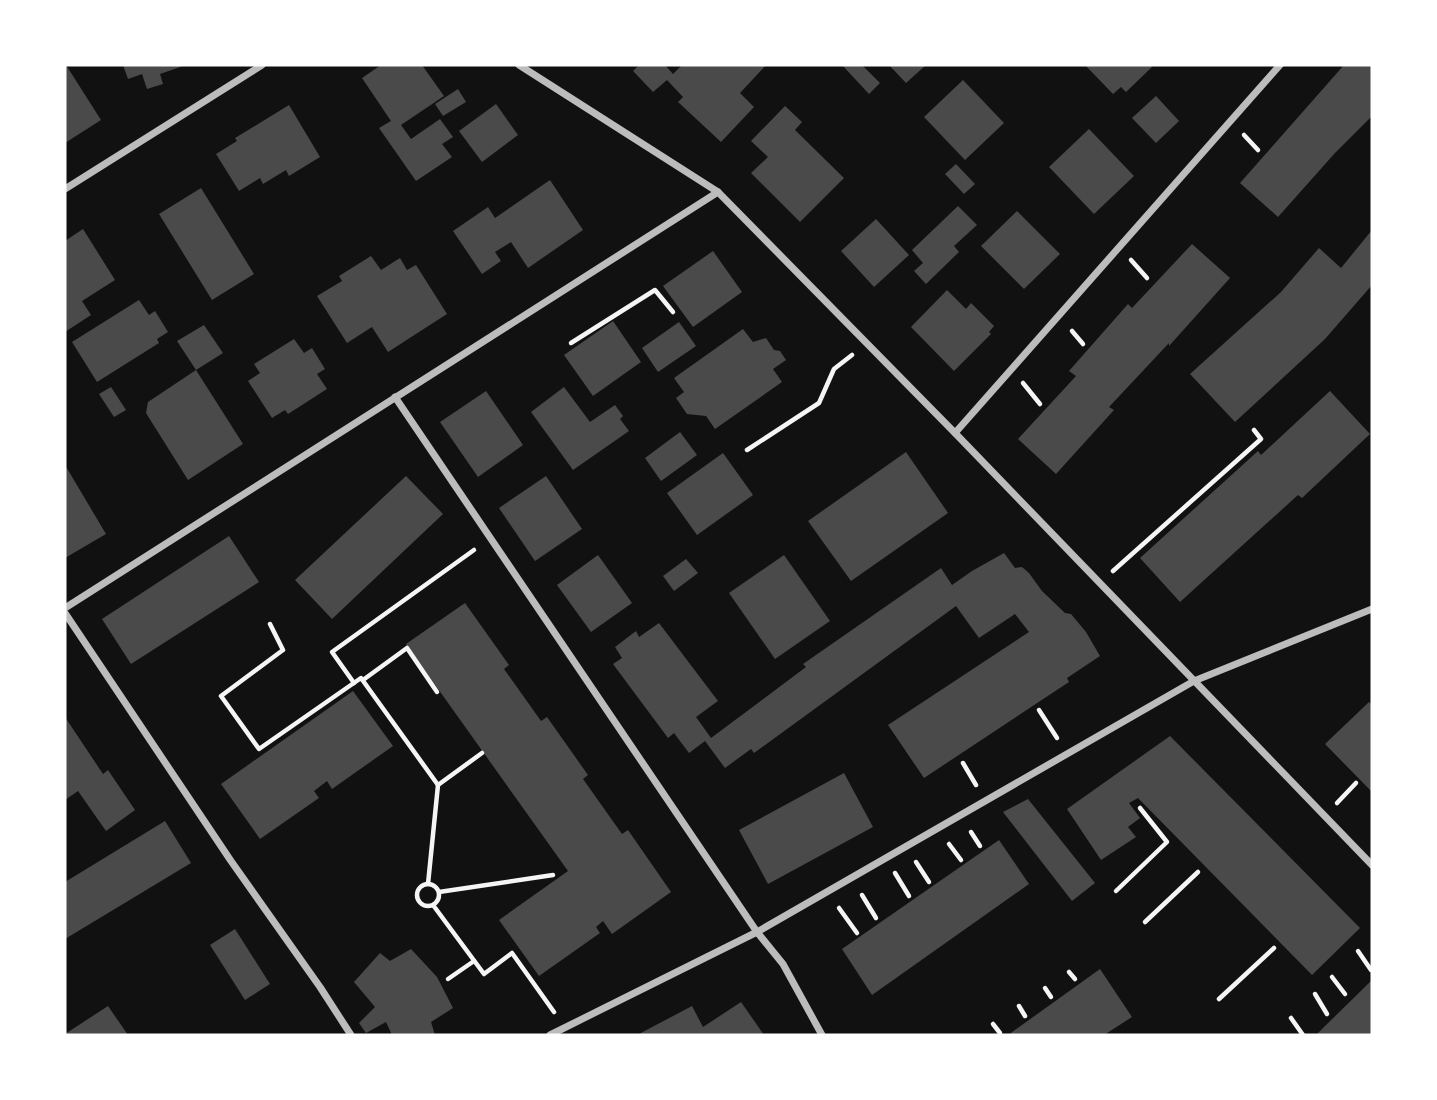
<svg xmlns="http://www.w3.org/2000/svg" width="1437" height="1100" font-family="Quicksand,sans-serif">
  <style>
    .building { fill: #4a4a4a }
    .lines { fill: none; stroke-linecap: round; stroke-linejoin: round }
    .path { stroke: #f5f5f5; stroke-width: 4.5 }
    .minor { stroke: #bcbcbc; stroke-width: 7 }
  </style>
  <rect width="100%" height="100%" fill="#111"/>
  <!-- building -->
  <g class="building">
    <polygon points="65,65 66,65 101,120 65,143"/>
    <polygon points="123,65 186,65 160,74 163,84 147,89 142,74 128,79"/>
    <polygon points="381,65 422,65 444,96 401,125 411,139 440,119 453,137 442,144 452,157 416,181 379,128 391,121 362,78"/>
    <polygon points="639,65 665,65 673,74 682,65 766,65 740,93 754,107 721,142 678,102 683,97 667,80 653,92 633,71"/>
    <polygon points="842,65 862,65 880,83 869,94"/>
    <polygon points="889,65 926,65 906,83"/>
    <polygon points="1085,65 1150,65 1152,67 1126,92 1121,87 1113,94"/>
    <polygon points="1344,65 1372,65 1372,116 1335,153 1278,217 1240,183"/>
    <polygon points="963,80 1004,123 965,160 924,117"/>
    <polygon points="458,89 466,102 443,116 435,104"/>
    <polygon points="1156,96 1179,121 1156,143 1132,118"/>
    <polygon points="496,104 518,135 482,162 459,131"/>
    <polygon points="289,105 320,157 289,176 286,170 263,184 260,178 239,191 216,154 237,141 235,138"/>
    <polygon points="785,106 802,122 795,130 844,178 800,222 751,173 768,157 751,141"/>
    <polygon points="1089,129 1134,176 1094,214 1049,167"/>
    <polygon points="956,164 975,184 964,194 945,174"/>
    <polygon points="550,180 583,230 528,268 511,242 495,252 501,261 482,274 453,231 488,207 495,218"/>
    <polygon points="201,188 254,274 212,300 159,214"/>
    <polygon points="958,206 977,225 954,246 959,252 926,284 914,271 923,263 912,250"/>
    <polygon points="1017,211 1060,254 1024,289 981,246"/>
    <polygon points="876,219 909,255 874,287 841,251"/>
    <polygon points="83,229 115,280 82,301 91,315 65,332 65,241"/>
    <polygon points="1372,230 1372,285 1325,339 1235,422 1190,374 1281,292 1319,248 1341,268"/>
    <polygon points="1192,244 1230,278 1169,346 1169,343 1109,407 1114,410 1056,474 1018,439 1076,376 1069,371 1128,304 1132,308"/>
    <polygon points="713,251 742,292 693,327 663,286"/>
    <polygon points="371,256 381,270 400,258 407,270 416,265 447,314 388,352 372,327 347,343 317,296 342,281 339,276"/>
    <polygon points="947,290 966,309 971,303 994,326 989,332 991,334 954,371 911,327"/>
    <polygon points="139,300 149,315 155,311 168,332 157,339 159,343 97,382 72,342"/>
    <polygon points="613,321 641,362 593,396 564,355"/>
    <polygon points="679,322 696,346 658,372 642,348"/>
    <polygon points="204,325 223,353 196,370 177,341"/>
    <polygon points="743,329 753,342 766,338 774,350 780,351 786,360 773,369 782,382 715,429 706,416 687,414 676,398 684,392 674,378"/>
    <polygon points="294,339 304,353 312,348 325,369 317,374 327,389 288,414 285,410 272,418 248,381 260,373 254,364"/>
    <polygon points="196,370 243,444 188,480 146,413 148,402"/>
    <polygon points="111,387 126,410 114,417 99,394"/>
    <polygon points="564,387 590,422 615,405 623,416 620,419 629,431 573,470 531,412"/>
    <polygon points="486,391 523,445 478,477 440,422"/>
    <polygon points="1330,391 1370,434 1302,498 1298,495 1180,602 1140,558 1258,451 1261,455"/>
    <polygon points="680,432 697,455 661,481 645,458"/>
    <polygon points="906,452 948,513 851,581 808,521"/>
    <polygon points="723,453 753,495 697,535 667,493"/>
    <polygon points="65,465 106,534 65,558"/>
    <polygon points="406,476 443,514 332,619 295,580"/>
    <polygon points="546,476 582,529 535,561 499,508"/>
    <polygon points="229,536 259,582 131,664 102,619"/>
    <polygon points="1004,553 1015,568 1022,567 1029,573 1042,591 1065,613 1071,614 1086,632 1100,656 1067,678 1069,682 924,778 888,725 1029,632 1015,614 979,638 956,606 754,753 751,749 725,768 705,741 689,753 674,733 668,738 613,664 622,658 615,647 636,631 639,637 659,623 718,701 696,717 711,738 806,667 803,664 941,568 952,585 972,571"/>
    <polygon points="598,555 632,603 591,632 557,585"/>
    <polygon points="784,555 830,621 775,659 729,593"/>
    <polygon points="686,559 698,573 674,591 663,576"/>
    <polygon points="465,603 509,665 504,669 541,721 547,717 588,775 583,779 622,834 628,830 671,892 612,934 603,921 596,927 600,933 539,976 499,920 568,871 406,644"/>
    <polygon points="353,691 393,746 332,789 327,781 314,791 319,798 260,839 221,784"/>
    <polygon points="1369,702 1372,705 1372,792 1325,744"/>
    <polygon points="65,717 103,774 108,770 135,810 106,831 78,791 65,800"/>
    <polygon points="1170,736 1360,928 1312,975 1138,798 1129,803 1140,818 1128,827 1136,837 1101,860 1067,809"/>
    <polygon points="844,773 873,827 768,884 739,830"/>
    <polygon points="1028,799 1095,883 1072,901 1003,812"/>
    <polygon points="165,821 191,863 65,939 65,882"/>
    <polygon points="999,840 1029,884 872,995 842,949"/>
    <polygon points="235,929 270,984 245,1000 210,945"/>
    <polygon points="411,949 437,977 453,1008 431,1022 435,1035 392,1035 386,1022 366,1033 359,1023 375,1007 354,982 380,953 390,961"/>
    <polygon points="1100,969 1132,1017 1104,1035 1008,1035"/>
    <polygon points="1372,980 1372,1035 1316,1035 1323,1028"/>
    <polygon points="741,1002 764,1035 637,1035 692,1006 703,1027"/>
    <polygon points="108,1006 128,1035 65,1035 65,1034"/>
  </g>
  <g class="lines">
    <!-- path -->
    <g class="path">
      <polyline points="1244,135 1258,150"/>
      <polyline points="1131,260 1147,278"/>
      <polyline points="1072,331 1083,344"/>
      <polyline points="571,343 655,290 673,312"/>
      <polyline points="1023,383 1040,404"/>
      <polyline points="747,450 819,403 834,369 852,355"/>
      <polyline points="1113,571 1261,439 1254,430"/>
      <polyline points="270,624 283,650 221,696 259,749 361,678 438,785 428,884"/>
      <polyline points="363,680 407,648 437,692"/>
      <polyline points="354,683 332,652 474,550"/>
      <polyline points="1039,710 1057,738"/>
      <polyline points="963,763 976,785"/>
      <polyline points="438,785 482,753"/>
      <polyline points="1337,803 1356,783"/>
      <polyline points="971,832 980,846"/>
      <polyline points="949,844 961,860"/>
      <polyline points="916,862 929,882"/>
      <polyline points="895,873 909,896"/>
      <circle cx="428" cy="895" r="11"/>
      <polyline points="1116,891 1167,842 1140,808"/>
      <polyline points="439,892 553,875"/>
      <polyline points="862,895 876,918"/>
      <polyline points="433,905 484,974 512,953 554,1012"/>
      <polyline points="839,908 857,933"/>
      <polyline points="1145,922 1198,872"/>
      <polyline points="1358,951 1371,970"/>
      <polyline points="1069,972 1075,979"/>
      <polyline points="1332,977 1345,994"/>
      <polyline points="448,979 474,961"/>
      <polyline points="1045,988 1051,997"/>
      <polyline points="1315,994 1327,1014"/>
      <polyline points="1219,999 1274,948"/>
      <polyline points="1019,1006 1025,1016"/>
      <polyline points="1291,1018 1303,1035"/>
      <polyline points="993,1024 1000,1033"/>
    </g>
    <!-- minor -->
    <g class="minor">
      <polyline points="519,65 718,192 955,433 1372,865"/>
      <polyline points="65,189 262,65"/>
      <polyline points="395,397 757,932 783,964 822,1035"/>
      <polyline points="955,433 1280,65"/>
      <polyline points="65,608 718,192"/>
      <polyline points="65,613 231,861 320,987 351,1035"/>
      <polyline points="550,1035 757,932 1194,681 1372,609"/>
    </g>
  </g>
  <!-- border -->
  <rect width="1437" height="1100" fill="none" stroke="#ffffff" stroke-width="133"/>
</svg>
